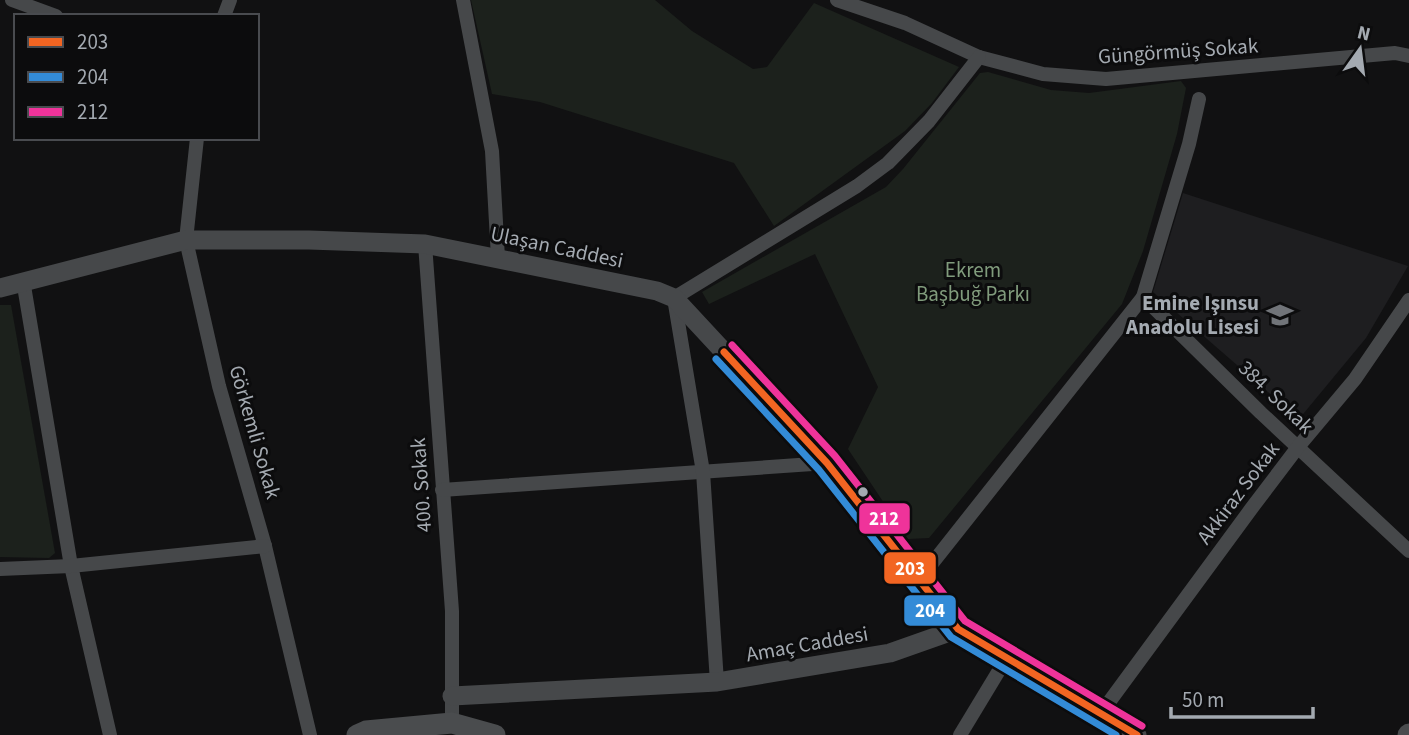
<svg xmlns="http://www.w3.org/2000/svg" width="1409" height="735" font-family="'Source Sans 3',sans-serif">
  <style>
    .built { fill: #1e1e20 }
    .green { fill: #1c211c }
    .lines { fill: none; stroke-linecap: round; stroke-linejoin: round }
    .minor { stroke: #46484a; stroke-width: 14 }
    .tertiary { stroke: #46484a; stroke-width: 19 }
    .secondary { stroke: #4a4c4e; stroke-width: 21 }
    .bus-1-casing { stroke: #0c0c0d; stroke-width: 12 }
    .bus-2-casing { stroke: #0c0c0d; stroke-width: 12 }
    .bus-3-casing { stroke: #0c0c0d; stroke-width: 12 }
    .bus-1 { stroke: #f26522; stroke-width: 7 }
    .bus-2 { stroke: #338bd7; stroke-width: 7 }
    .bus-3 { stroke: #ef339a; stroke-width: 7 }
    .bus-dot { fill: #a4aab1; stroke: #0c0c0d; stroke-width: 2.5 }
    .labels { text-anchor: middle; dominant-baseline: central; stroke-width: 6; stroke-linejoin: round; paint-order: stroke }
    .street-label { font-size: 21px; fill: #a4aab1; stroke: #0c0c0d }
    .park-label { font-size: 21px; fill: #809b7c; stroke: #0c0c0d }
    .poi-label { font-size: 21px; font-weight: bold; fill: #a4aab1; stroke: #0c0c0d; text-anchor: end }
    .line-badge { stroke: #0c0c0d; stroke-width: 2.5 }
    .badge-label { font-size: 19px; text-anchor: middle; font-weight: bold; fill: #fff }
  </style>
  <rect width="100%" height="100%" fill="#111112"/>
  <!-- built -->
  <polygon class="built" points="1183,193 1408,266 1366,338 1299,419 1153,292"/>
  <!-- green -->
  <g class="green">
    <polygon points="471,0 655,0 692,31 753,69 767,67 814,3 959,67 932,103 905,131 774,226 734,163 540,102 492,94"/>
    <polygon points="988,72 1051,90 1089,93 1181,81 1186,88 1177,134 1143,251 1122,304 929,538 908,539 848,449 878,387 815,254 709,304 702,292 886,187 903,169 980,73"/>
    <polygon points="0,305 11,305 55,553 49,558 0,557"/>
  </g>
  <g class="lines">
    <!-- minor -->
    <g class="minor">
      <polyline points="12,0 56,16"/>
      <polyline points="463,0 492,151 498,258"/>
      <polyline points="837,0 905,23 979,57 1043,74 1106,79 1395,53 1409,56"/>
      <polyline points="224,16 230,0"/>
      <polyline points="1199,99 1189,144 1143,297 1261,413 1409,551"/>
      <polyline points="197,138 186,240 219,386 265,546 310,735"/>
      <polyline points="425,244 452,611 452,723"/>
      <polyline points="23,280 71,566 110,735"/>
      <polyline points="442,490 827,463"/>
      <polyline points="0,569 71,566 265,546"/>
      <polyline points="919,580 1143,297"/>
      <polyline points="717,682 703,472 674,298 857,186 888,163 929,121 979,57"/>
      <polyline points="1101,713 1251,509 1298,447 1355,379 1409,300"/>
      <polyline points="960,735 1006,659"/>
    </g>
    <!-- tertiary -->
    <g class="tertiary">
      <polyline points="0,288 186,240 309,240 425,244 657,291 674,298 827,463 958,629 1137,735"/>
      <polyline points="452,696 717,682 890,653 958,629"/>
    </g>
    <!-- secondary -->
    <g class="secondary">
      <polyline points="357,735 366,731 452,723 495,735"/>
      <polyline points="1408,735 1409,734"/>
    </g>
    <!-- bus-1 casing -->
    <g class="bus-1-casing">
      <polyline id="bus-1" points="724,352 827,463 958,629 1137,735"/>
    </g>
    <!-- bus-2 casing -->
    <g class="bus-2-casing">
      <polyline id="bus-2" points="716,359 819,470 951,637 1116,735"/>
    </g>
    <!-- bus-3 casing -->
    <g class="bus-3-casing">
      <polyline id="bus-3" points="732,345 835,456 965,621 1142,726"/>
    </g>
    <!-- bus-1 -->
    <use href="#bus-1" class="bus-1"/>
    <!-- bus-2 -->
    <use href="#bus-2" class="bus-2"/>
    <!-- bus-3 -->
    <use href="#bus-3" class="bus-3"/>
  </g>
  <!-- icons -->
  <defs>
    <g id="school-bare" transform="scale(2.1)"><path d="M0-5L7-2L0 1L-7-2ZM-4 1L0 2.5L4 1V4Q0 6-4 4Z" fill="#717479" stroke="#0c0c0d" stroke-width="2.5" paint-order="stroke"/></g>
  </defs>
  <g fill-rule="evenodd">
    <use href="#school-bare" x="1280" y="315"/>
  </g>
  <!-- markers -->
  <circle class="bus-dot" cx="863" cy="492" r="6"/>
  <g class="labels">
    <!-- street labels -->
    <g class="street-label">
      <text transform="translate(1178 51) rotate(-4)">Güngörmüş Sokak</text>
      <text transform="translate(557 247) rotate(12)">Ulaşan Caddesi</text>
      <text transform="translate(1276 397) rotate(44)">384. Sokak</text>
      <text transform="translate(255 432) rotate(74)">Görkemli Sokak</text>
      <text transform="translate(421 485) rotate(-94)">400. Sokak</text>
      <text transform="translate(1238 493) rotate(-53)">Akkiraz Sokak</text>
      <text transform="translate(807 644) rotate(-10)">Amaç Caddesi</text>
    </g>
    <!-- park labels -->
    <g class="park-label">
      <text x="973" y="270">Ekrem<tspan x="973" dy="24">Başbuğ Parkı</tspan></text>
    </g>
    <!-- poi labels -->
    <g class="poi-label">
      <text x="1259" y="303">Emine Işınsu<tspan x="1259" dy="24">Anadolu Lisesi</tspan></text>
    </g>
  </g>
  <g class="line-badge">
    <rect x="858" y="502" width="53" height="33" rx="7" fill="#ef339a"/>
    <rect x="883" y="551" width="54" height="34" rx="7" fill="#f26522"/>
    <rect x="903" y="594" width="54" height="33" rx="7" fill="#338bd7"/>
  </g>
  <g class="badge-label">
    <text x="884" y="525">212</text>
    <text x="910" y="575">203</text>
    <text x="930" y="617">204</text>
  </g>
  <!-- legend -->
  <rect x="14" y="14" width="245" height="126" fill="#0c0c0d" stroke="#494b4f" stroke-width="2"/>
  <rect x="28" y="37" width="35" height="10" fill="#f26522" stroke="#494b4f" stroke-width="2"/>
  <text x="77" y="49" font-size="21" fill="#a4aab1">203</text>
  <rect x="28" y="72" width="35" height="10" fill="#338bd7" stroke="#494b4f" stroke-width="2"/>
  <text x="77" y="84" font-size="21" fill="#a4aab1">204</text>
  <rect x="28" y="107" width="35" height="10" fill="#ef339a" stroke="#494b4f" stroke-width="2"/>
  <text x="77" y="119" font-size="21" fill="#a4aab1">212</text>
  <!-- north arrow -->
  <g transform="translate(1360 49) rotate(14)" stroke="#0c0c0d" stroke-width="5" paint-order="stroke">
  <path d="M0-5L12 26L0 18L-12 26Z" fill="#a4aab1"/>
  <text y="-10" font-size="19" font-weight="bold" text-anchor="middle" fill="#a4aab1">N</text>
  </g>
  <!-- scale -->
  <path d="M1171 707v10h142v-10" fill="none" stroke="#a4aab1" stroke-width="3.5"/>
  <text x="1182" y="707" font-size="21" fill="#a4aab1" stroke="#0c0c0d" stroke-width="5" paint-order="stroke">50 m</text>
</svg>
